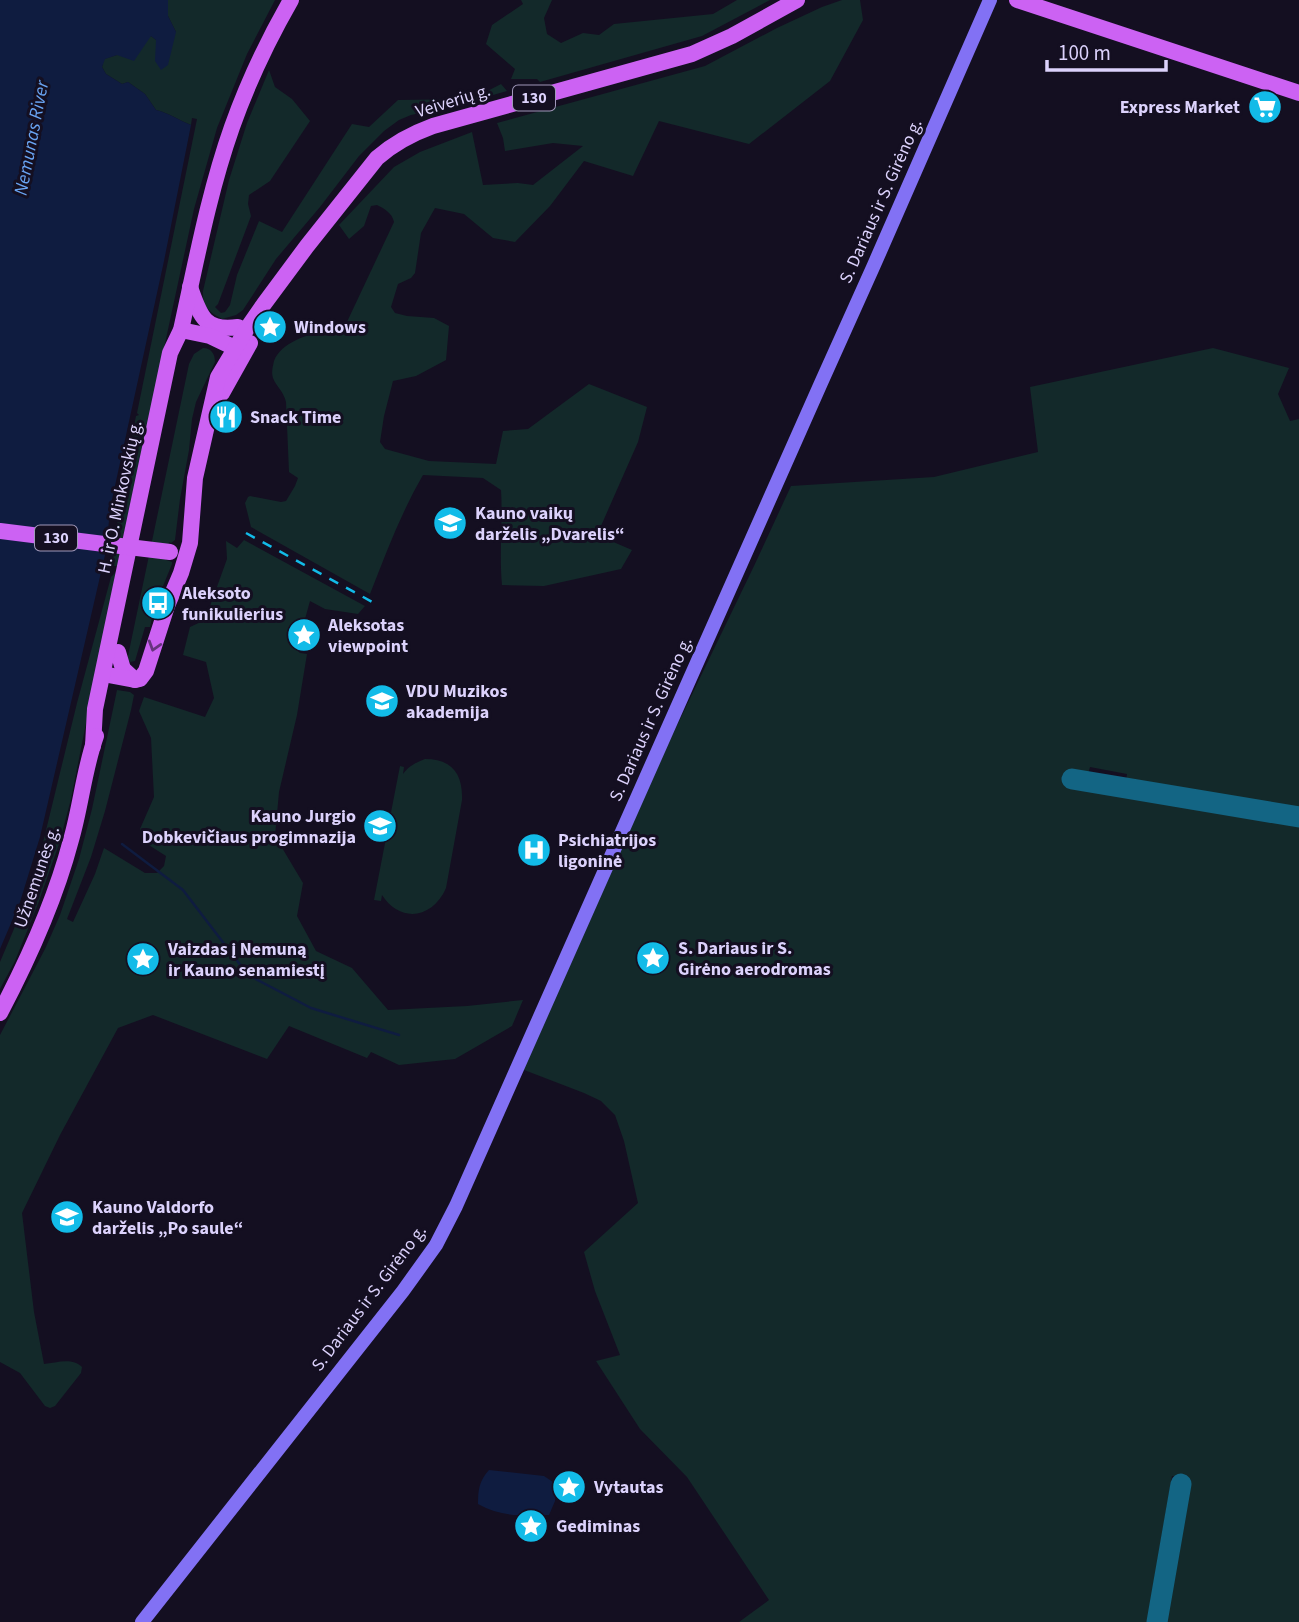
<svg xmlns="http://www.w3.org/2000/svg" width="1299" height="1622" font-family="'Source Sans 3',sans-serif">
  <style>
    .green { fill: #13292a }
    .water { fill: #0f1c40 }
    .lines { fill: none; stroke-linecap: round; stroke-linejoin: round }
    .stream { stroke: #0f1c40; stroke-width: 2.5 }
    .taxiway { stroke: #136584; stroke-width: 21 }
    .secondary { stroke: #8271f4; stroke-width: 14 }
    .primary { stroke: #cc62f3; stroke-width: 16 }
    .rail { stroke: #12bbe8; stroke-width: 2.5; stroke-dasharray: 10 9; stroke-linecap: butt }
    .primary-bridge { stroke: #cc62f3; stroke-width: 16 }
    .oneway { stroke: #67347f }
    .labels { text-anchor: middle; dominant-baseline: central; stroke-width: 6; stroke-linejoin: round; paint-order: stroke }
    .shield { fill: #140f21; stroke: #a098ba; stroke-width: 2 }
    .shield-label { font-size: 16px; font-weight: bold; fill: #dcd2fc }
    .street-label { font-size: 18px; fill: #dcd2fc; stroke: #140f21 }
    .poi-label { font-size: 18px; font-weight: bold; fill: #dcd2fc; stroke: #140f21; text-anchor: start }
    .water-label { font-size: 19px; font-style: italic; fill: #69a4f3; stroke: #140f21 }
  </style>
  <rect width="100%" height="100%" fill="#140f21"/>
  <!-- green -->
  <g class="green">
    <path d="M 168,0 L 275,0 L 247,54 L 217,128 L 194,209 L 117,566 L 112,566 L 122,486 L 136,416 L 139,415 L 137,413 L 197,119 L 192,118 L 191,125 C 178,120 169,113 156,110 L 145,94 L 128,82 L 122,84 L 106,74 L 102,67 L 104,59 L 117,55 L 151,36 L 156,40 L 176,32 L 168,16 Z"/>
    <polygon points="521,0 552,0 544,18 547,34 561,43 583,33 599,35 614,24 713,14 737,0 770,0 702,36 540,82 537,79 511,79 515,69 486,44 492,25 523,4"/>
    <path d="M 842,0 L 860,0 L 863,20 L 830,81 L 749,144 L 659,121 L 633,176 L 584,161 L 550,206 L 515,242 L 493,238 L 464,214 L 435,208 L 421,233 L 415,273 L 411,278 L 398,284 L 391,307 L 395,313 L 407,316 L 434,318 L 449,326 L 446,360 L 416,376 L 393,381 L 384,416 L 380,442 L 385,449 L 429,461 L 496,464 L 503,431 L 528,429 L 589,384 L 647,407 L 638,442 L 597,535 L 632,550 L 621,569 L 544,586 L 502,585 C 499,553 503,522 501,490 L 483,478 L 423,475 C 401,513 386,553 370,594 L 251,527 L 245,503 L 248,497 L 250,496 L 281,502 L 286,501 L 295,486 L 298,478 L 289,472 L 286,402 C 284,392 276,386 273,378 C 271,372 273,366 274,361 C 281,342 309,334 326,331 C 335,329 340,331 346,324 L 394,222 C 392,213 385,209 377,205 L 371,206 L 364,226 L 349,239 L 339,225 L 394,167 L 420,152 L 472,132 L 483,185 L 518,183 L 533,185 L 583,146 L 553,143 L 505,151 L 503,138 L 497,123 L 705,66 L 777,28 L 822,7 Z"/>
    <path d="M 269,70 L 275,87 L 292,99 L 310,121 L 270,181 L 249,195 L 248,204 L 251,216 L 218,304 L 215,307 L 221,313 L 225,312 L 230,305 L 237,275 L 259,221 L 282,232 L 352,124 L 369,127 L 398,100 L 472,99 L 501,84 L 507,91 L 472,101 L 411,115 L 399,120 L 384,131 L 359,156 L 320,207 L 276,259 L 243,310 L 236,315 L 222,319 C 209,312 202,306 203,291 L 229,180 L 247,123 Z"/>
    <path d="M 203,348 C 212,348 215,355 215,362 L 196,402 L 192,419 L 189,450 L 180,499 L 175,540 L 171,543 L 169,542 L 166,560 L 172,562 L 172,564 L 154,608 L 150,627 L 145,627 L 135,661 L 130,662 L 128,661 L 128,656 L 189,364 L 194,354 Z"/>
    <polygon points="1213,348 1289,368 1278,394 1290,421 1299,419 1299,810 1126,781 1127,774 1090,767 1088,774 1070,772 1068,785 1299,824 1299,1622 1165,1622 1191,1480 1172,1476 1147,1622 739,1622 769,1600 687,1477 640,1429 596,1361 620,1355 595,1291 584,1252 638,1203 624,1141 615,1115 601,1101 584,1093 519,1068 653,775 754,566 791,486 934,477 1038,452 1030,387"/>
    <path d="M 244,540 L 365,606 L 358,614 L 325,609 L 310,601 L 305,619 L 295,627 L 293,642 L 294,647 L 300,653 L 307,654 L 297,715 L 279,792 L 275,836 L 303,883 L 297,916 L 316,951 L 352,968 L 388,1010 L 467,1006 L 523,1000 L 512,1026 L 455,1059 L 399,1065 L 371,1052 L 367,1058 L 289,1026 L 267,1059 L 153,1015 L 118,1028 L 60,1135 L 22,1213 L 34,1312 L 44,1364 C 56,1363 72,1357 82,1367 L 81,1373 L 55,1406 L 50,1408 L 45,1406 L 20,1373 L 0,1362 L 0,1035 L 45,949 L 60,915 L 79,859 L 92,809 L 117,690 L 130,692 L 134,695 L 131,710 L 105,811 L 91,857 L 67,919 L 73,922 L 95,874 L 104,848 L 145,873 L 157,873 L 164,866 L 166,856 L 144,842 L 140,837 L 140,829 L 154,797 L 151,738 L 139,711 L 144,697 L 205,717 L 214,698 L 206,662 L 183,655 L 190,627 L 205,620 L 227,559 L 226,541 L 237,548 Z"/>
    <polygon points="116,572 71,799 59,844 38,904 15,961 0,989 0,962 27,898 39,859 77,703 111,577"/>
    <path d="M 425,759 C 452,759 463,774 462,800 L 446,888 C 433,918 401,924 382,895 L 381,901 L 374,900 L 400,766 L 404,767 L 403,774 C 409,766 415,763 425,759 Z"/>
  </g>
  <!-- water -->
  <g class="water">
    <path d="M 0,0 L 168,0 L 168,16 L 176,32 L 168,65 L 161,70 L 155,61 L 156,40 L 151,36 L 134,61 L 117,55 L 105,59 L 102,67 L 106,74 L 122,84 L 128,82 L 145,94 L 156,110 C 169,113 178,120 191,125 L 164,261 L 111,504 L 105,555 L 40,837 L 20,902 L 0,949 Z"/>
    <path d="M 489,1470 L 544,1476 L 556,1484 L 555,1501 L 549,1515 C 524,1516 501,1517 478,1504 C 478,1490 479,1481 489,1470 Z"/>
  </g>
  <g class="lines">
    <!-- stream -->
    <polyline class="stream" points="122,844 183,890 248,975 311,1008 399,1035"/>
    <!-- taxiway -->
    <g class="taxiway">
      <polyline points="1072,779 1299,817"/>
      <polyline points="1157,1622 1181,1484"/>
    </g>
    <!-- secondary -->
    <polyline class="secondary" points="142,1622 403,1291 436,1245 456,1206 821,383 874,265 990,0"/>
    <!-- primary -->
    <g class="primary">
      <polyline points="1017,0 1299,93"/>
      <path d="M 190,287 C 200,315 204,332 238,327"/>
      <polyline points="181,330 210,336 235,348"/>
      <polyline points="217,399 222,393 250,343"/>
      <polyline points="0,531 112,545"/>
      <polyline points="118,652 123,669 135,680"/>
      <path d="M 103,674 L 135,680 L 140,679 L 146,671 L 167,606 L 181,573 L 190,543 L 195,478 L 218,377 L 248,327 L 264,304 L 307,246 L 377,158 C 394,143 411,134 433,126 L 692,54 L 732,36 L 797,0"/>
      <path d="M 93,746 L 95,709 L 170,353 L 181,330 C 196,262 209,192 232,127 C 248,82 268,40 291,0"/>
      <path d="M 0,1013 C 29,958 55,901 71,840 C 81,806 84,769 96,736"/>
    </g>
    <!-- rail -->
    <polyline class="rail" points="246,533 376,604"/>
    <!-- primary-bridge -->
    <polyline class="primary-bridge" points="112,545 170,552"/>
  </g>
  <!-- one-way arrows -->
  <defs><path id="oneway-chevron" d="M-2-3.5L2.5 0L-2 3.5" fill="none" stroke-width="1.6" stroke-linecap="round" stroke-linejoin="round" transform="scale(1.75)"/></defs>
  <use class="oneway" href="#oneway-chevron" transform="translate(154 646) rotate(107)"/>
  <!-- icons -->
  <defs>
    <g id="supermarket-disc" transform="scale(1.75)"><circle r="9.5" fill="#12bbe8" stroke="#140f21"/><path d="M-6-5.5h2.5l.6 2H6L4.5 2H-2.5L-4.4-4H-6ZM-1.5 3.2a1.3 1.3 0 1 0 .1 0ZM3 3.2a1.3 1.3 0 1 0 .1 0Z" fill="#fff"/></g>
    <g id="sight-disc" transform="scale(1.75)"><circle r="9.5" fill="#12bbe8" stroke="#140f21"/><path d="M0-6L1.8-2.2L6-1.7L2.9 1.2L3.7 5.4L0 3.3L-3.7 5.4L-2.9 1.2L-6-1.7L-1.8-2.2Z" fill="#fff"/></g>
    <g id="restaurant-disc" transform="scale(1.75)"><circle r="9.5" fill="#12bbe8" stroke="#140f21"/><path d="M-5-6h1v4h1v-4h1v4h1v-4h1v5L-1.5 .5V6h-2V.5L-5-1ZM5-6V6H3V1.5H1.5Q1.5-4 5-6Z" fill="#fff"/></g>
    <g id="school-disc" transform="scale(1.75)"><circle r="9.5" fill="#12bbe8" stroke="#140f21"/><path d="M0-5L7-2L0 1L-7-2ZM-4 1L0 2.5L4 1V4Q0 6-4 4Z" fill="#fff"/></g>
    <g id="bus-disc" transform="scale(1.75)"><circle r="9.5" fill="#12bbe8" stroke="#140f21"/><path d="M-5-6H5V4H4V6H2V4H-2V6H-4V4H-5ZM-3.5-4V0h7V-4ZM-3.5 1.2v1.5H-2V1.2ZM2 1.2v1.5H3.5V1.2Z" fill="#fff"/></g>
    <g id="university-disc" transform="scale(1.75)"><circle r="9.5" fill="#12bbe8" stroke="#140f21"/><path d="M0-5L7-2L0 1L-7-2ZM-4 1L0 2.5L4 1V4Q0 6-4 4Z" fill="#fff"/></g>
    <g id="hospital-disc" transform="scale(1.75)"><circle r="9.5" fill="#12bbe8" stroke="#140f21"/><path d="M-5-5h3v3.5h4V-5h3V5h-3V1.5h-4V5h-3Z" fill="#fff"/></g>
  </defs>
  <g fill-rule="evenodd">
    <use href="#supermarket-disc" x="1265" y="107"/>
    <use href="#sight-disc" x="270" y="327"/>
    <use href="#restaurant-disc" x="226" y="417"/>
    <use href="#school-disc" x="450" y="523"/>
    <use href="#bus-disc" x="158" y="603"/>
    <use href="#sight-disc" x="304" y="635"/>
    <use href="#university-disc" x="382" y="701"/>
    <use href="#school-disc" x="380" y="826"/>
    <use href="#hospital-disc" x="534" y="850"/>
    <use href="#sight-disc" x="653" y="958"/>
    <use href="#sight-disc" x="143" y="959"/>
    <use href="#school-disc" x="67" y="1217"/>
    <use href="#sight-disc" x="569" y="1487"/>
    <use href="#sight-disc" x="531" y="1526"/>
  </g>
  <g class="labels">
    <!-- shield labels -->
    <g class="shield">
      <rect x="513" y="85.5" width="42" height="25" rx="5"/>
      <rect x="35" y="525.5" width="42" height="25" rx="5"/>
    </g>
    <g class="shield-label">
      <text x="534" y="98">130</text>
      <text x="56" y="538">130</text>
    </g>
    <!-- street labels -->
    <g class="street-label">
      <text transform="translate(453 101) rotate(-17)">Veiverių g.</text>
      <text transform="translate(881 201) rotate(-66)">S. Dariaus ir S. Girėno g.</text>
      <text transform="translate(120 497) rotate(-78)">H. ir O. Minkovskių g.</text>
      <text transform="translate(651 719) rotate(-66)">S. Dariaus ir S. Girėno g.</text>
      <text transform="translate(37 877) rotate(-71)">Užnemunės g.</text>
      <text transform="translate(369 1298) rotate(-53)">S. Dariaus ir S. Girėno g.</text>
    </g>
    <!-- poi labels -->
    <g class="poi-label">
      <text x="1240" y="107" text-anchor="end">Express Market</text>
      <text x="294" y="327">Windows</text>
      <text x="250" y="417">Snack Time</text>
      <text x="475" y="513">Kauno vaikų<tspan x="475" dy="21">darželis „Dvarelis“</tspan></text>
      <text x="182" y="593">Aleksoto<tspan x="182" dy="21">funikulierius</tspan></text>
      <text x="328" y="625">Aleksotas<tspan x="328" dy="21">viewpoint</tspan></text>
      <text x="406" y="691">VDU Muzikos<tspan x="406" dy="21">akademija</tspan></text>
      <text x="356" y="816" text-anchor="end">Kauno Jurgio<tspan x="356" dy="21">Dobkevičiaus progimnazija</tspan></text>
      <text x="558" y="840">Psichiatrijos<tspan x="558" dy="21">ligoninė</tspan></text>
      <text x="678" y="948">S. Dariaus ir S.<tspan x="678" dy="21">Girėno aerodromas</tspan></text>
      <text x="168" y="949">Vaizdas į Nemuną<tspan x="168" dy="21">ir Kauno senamiestį</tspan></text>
      <text x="92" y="1207">Kauno Valdorfo<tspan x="92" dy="21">darželis „Po saule“</tspan></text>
      <text x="594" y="1487">Vytautas</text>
      <text x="556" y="1526">Gediminas</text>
    </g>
    <!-- water labels -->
    <g class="water-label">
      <text transform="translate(32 138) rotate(-79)">Nemunas River</text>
    </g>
  </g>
  <!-- scale -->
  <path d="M1047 60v10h119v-10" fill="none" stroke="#dcd2fc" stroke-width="3.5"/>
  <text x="1058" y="60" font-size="21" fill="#dcd2fc" stroke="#140f21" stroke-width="5" paint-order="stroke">100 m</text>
</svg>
